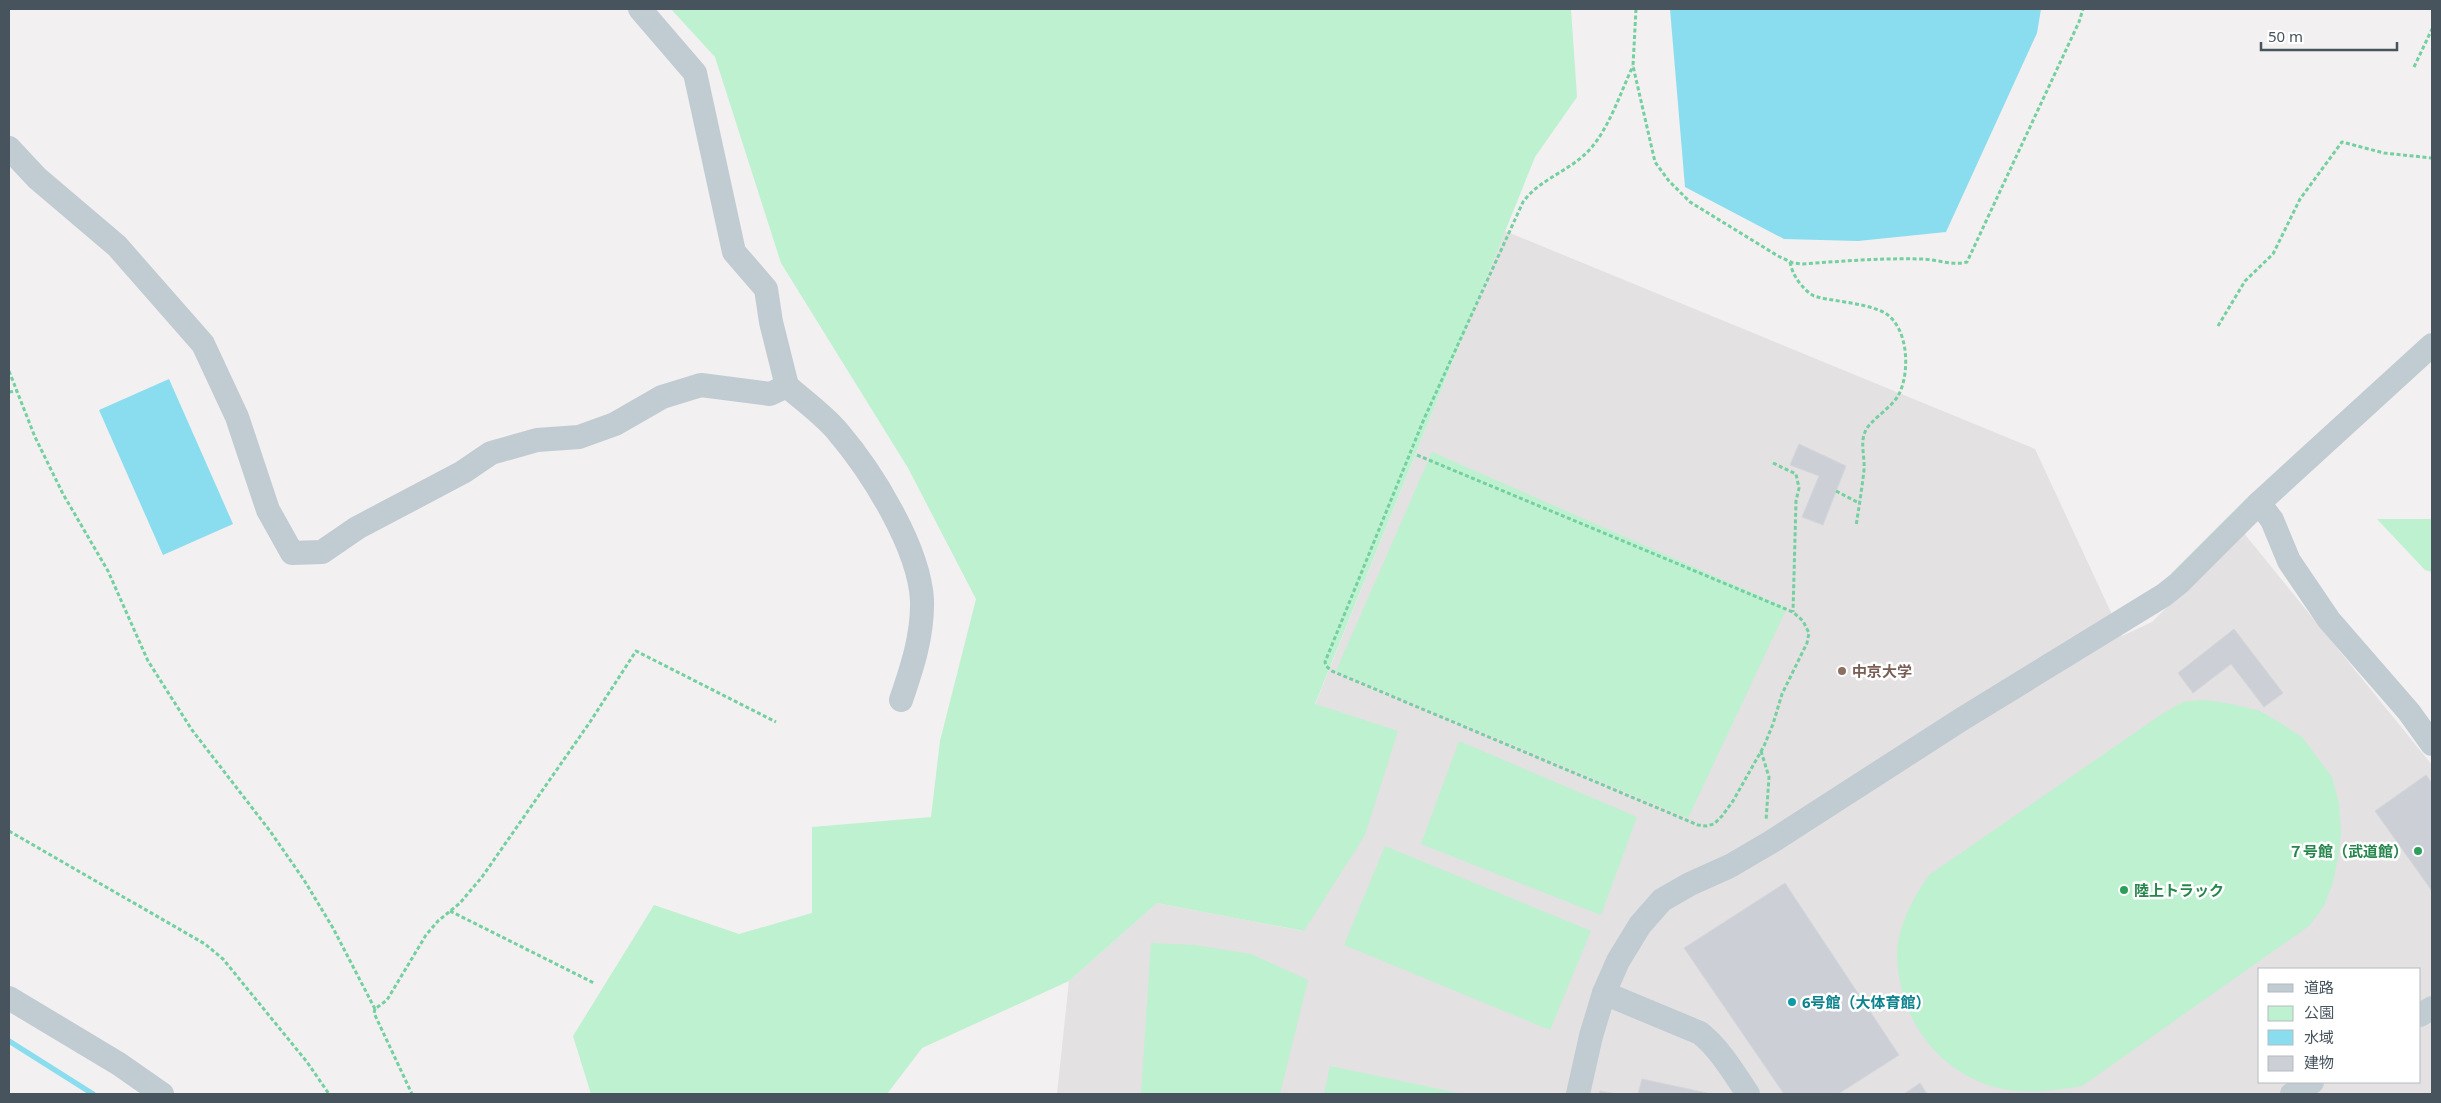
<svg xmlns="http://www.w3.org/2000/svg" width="2441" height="1103" font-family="'Noto Sans','Noto Sans JP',sans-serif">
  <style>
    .education { fill: #e3e1e2; fill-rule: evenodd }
    .green { fill: #bdf1d0 }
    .water { fill: #89ddef }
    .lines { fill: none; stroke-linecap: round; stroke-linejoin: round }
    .stream { stroke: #89ddef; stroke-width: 5.5 }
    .building { fill: #cccfd5; stroke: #d4d6db }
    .path { stroke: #74d0a0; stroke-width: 3; stroke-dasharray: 4 2.5; stroke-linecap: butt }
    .minor { stroke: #c0cbd2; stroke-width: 24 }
    .education-dot { fill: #8d6e63; stroke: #fff; stroke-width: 2 }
    .leisure-dot { fill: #2e9e5b; stroke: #fff; stroke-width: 2 }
    .culture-dot { fill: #0f9aa8; stroke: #fff; stroke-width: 2 }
    .labels { text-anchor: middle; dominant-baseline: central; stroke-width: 5; stroke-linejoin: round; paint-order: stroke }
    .education-label { font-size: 15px; font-weight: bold; fill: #785e54; stroke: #fff; text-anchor: start }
    .leisure-label { font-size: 15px; font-weight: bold; fill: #27864d; stroke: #fff; text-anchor: end }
    .culture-label { font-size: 15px; font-weight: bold; fill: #0d838f; stroke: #fff; text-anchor: start }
  </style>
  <rect width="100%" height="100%" fill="#f2f0f0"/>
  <!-- education -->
  <path class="education" d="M 1505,231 L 2035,449 L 2122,636 L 2152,622 L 2243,532 L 2432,765 L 2432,1094 L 1057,1094 L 1069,981 L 1157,903 L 1303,931 L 1315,705 ZM 2260,969 L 2420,969 L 2420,1082 L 2260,1082 Z"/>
  <!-- green -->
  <g class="green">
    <polygon points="671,9 1571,9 1577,97 1535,157 1315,704 1398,731 1365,835 1304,931 1157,903 1069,981 922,1048 887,1094 591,1094 573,1036 654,905 739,934 812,913 812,827 931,817 940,741 976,599 908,468 781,263 715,57"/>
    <polygon points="1432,452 1787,608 1688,818 1336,671"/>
    <polygon points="2377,519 2432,519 2432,572 2425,570"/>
    <path d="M 2205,700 L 2232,704 L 2260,711 L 2277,721 L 2302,737 L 2332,777 L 2339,804 L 2341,832 L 2338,858 L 2333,882 L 2324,906 L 2309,926 L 2082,1086 C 2054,1091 2020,1095 1991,1086 C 1934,1068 1899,1016 1897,956 C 1897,927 1913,898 1929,875 L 2162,714 L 2183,702 Z"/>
    <polygon points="1459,741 1637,817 1601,915 1421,844"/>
    <polygon points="1385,846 1591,931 1550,1030 1344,945"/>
    <polygon points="1151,943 1194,945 1251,954 1308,980 1280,1094 1141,1094"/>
    <polygon points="1330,1066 1463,1094 1324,1094"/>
  </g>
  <!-- water -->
  <g class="water">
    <polygon points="1670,9 2041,9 2037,33 1946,232 1858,241 1784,239 1685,187"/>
    <polygon points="169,379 233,524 163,555 99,410"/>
  </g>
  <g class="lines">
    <!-- stream -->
    <polyline class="stream" points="9,1041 93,1094"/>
  </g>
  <!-- building -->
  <g class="building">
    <polygon points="1799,444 1846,466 1823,525 1802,517 1819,476 1790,465"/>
    <polygon points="2234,629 2283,693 2264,707 2231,664 2193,693 2178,673"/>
    <polygon points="2426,775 2432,783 2432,891 2375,811"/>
    <polygon points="1785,883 1899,1055 1838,1094 1784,1094 1684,948"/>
    <polygon points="1642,1079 1707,1093 1707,1094 1638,1094"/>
    <polygon points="1920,1083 1927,1094 1904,1094"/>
    <polygon points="1600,1091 1616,1094 1599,1094"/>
  </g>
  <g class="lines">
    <!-- path -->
    <g class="path">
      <path d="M 1636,9 L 1633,66 L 1655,162 L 1669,181 L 1690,202 L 1778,256 L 1793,263 L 1803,264 C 1843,261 1881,258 1921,259 C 1936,259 1952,266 1967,262 L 2079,22 L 2083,9"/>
      <polyline points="2414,67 2432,29"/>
      <path d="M 1790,262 C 1792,275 1803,290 1814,296 C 1835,302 1860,302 1881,311 C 1909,323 1911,373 1898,396 C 1890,409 1869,421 1865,432 C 1860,444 1865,457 1864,470 C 1862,488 1859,507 1856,526"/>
      <polyline points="2218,326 2245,281 2273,254 2300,199 2342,142 2384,153 2432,158"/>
      <polyline points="9,371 35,437 63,494 108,571 148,661 192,730 270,831 304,880 333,928 375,1009 387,1000 426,935 438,921 460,903 482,877 590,722 636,651 776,722"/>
      <polyline points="9,392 16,391"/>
      <path d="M 1417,455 L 1793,612 L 1803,621 L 1809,633 L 1807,643 L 1782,694 L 1773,724 L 1764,746 L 1733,801 L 1722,816 L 1714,824 L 1706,826 L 1698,825 L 1332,671 L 1326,666 L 1325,662 L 1424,419 L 1523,202 C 1538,181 1564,173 1583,156 C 1607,136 1620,93 1633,66"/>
      <polyline points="1773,463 1796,474 1799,488 1796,501 1793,612"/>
      <polyline points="1836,491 1859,503"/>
      <polyline points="1761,751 1769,777 1766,821"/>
      <polyline points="9,831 205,944 223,959 307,1062 329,1094"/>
      <polyline points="450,911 594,983"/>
      <polyline points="375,1009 374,1013 412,1094"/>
    </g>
    <!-- minor -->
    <g class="minor">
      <polyline points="640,9 695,73 734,252 766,289 771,322 787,386"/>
      <path d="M 9,148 L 37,178 L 117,246 L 203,344 L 237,417 L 268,510 L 292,553 L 322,552 L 357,528 L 463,472 L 491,453 L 537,440 L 579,437 L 615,424 L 662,397 L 701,385 L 770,394 L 787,386 C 804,401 824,415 838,432 C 872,472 919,547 922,600 C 923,635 912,668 901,700"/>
      <polyline points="2259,503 2272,520 2289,561 2329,620 2409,712 2432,744"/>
      <path d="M 1604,993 L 1700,1033 C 1720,1049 1734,1073 1748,1094"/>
      <polyline points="9,998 119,1064 162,1094"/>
      <polyline points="2420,1015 2432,1008"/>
      <polyline points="1578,1094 1591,1036 1604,993 1618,961 1640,925 1662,900 1690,884 1730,866 1771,842 1962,719 2164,595 2179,583 2259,503 2432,345"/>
      <polyline points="2292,1094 2312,1082"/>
    </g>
  </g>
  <!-- markers -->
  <circle class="education-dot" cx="1842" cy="671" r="5"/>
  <g class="leisure-dot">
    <circle cx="2418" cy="851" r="5"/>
    <circle cx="2124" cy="890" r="5"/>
  </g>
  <circle class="culture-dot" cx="1792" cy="1002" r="5"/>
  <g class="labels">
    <!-- education labels -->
    <g class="education-label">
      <text x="1852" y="671">中京大学</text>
    </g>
    <!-- leisure labels -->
    <g class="leisure-label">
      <text x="2408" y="851">７号館（武道館）</text>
      <text x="2134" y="890" text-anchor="start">陸上トラック</text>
    </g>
    <!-- culture labels -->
    <g class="culture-label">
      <text x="1802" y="1002">6号館（大体育館）</text>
    </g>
  </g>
  <!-- border -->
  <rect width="2441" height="1103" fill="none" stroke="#47545e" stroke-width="20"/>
  <!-- legend -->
  <rect x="2258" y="968" width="162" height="115" fill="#ffffff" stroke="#b5bbbf"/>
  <rect x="2268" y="984" width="25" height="8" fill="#c0cbd2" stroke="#b5bbbf"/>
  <text x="2304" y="993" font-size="15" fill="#47545e">道路</text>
  <rect x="2268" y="1006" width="25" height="15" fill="#bdf1d0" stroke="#b5bbbf"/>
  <text x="2304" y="1018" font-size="15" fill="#47545e">公園</text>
  <rect x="2268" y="1030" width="25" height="15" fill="#89ddef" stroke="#b5bbbf"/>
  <text x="2304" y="1043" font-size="15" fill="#47545e">水域</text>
  <rect x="2268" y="1056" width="25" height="15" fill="#cccfd5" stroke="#b5bbbf"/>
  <text x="2304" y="1068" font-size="15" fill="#47545e">建物</text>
  <!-- scale -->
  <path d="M2261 42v8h136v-8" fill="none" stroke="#47545e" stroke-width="2.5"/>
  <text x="2268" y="42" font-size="15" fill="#47545e" stroke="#ffffff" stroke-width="4" paint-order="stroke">50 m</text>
</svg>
